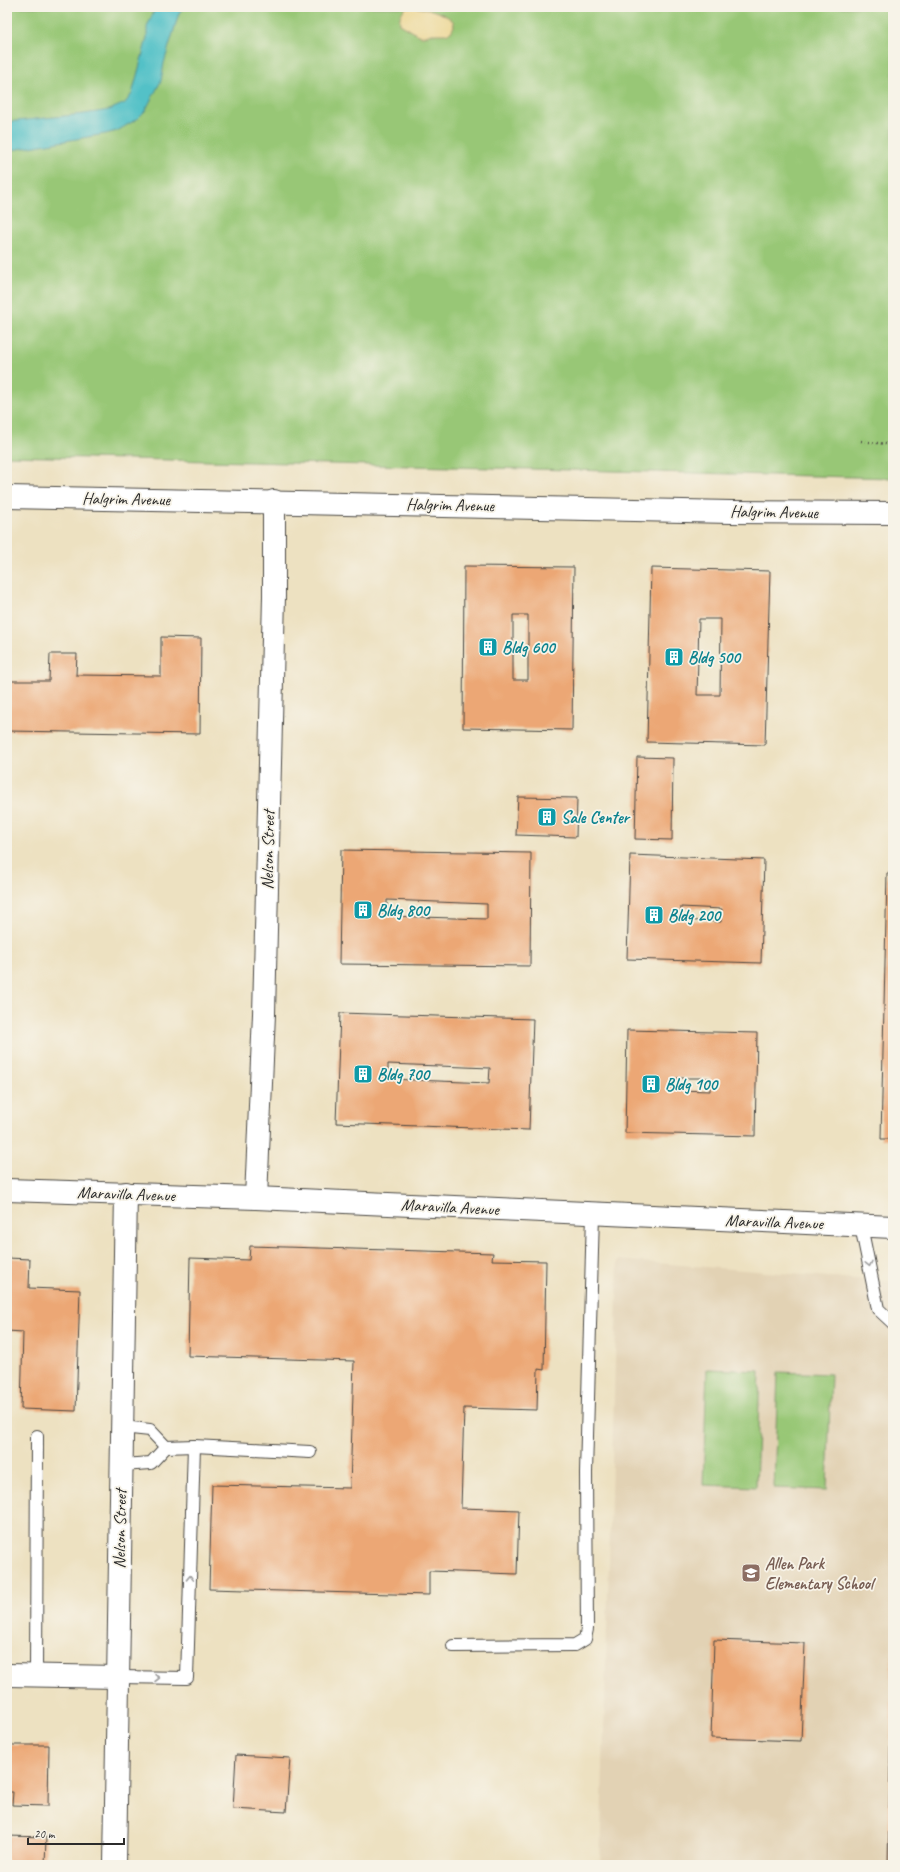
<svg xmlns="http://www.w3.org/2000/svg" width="900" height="1872" font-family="Caveat,sans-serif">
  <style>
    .built { fill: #e2d2b4 }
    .green { fill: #98c776; stroke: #627950 }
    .sand { fill: #eeda9e; stroke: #8c8264 }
    .water { fill: #53c1c7; stroke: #3f7679 }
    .building { fill: #eca774; fill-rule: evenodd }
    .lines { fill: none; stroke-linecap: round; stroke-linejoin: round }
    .service-casing { stroke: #484642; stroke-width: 14 }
    .minor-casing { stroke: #484642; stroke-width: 24 }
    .path { stroke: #484642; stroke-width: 2.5; stroke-dasharray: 1 3; stroke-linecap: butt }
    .service { stroke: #fff; stroke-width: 12 }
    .minor { stroke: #fff; stroke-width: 22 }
    .oneway { stroke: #a0a0a0 }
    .labels { text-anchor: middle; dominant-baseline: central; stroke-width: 3.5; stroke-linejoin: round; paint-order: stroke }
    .street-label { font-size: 17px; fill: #2b2b2b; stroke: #f7f3e8 }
    .culture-label { font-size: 17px; font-weight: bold; fill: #0d838f; stroke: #f7f3e8; text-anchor: start }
    .education-label { font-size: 17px; font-weight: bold; fill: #785e54; stroke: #f7f3e8; text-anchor: start }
  </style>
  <rect width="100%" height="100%" fill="#f7f3e8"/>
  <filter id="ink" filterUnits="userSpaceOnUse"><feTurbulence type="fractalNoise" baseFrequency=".025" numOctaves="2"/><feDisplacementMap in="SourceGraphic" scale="8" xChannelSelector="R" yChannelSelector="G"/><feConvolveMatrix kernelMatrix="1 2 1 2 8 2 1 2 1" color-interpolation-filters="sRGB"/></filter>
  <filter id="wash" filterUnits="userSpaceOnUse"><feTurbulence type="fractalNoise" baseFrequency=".012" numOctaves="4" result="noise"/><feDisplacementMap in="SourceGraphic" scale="16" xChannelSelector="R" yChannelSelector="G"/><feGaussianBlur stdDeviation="0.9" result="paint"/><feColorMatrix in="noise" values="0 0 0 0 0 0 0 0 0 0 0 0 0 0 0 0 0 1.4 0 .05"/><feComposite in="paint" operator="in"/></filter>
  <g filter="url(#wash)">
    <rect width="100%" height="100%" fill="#ede1c1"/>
    <!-- built -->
    <polygon class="built" points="618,1260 893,1282 893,1865 600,1865"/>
    <!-- green -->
    <g class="green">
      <polygon points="7,7 893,7 893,478 7,456"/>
      <polygon points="707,1369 760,1371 756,1487 703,1485"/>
      <polygon points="778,1372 831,1374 827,1490 774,1488"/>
    </g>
    <!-- sand -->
    <path class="sand" d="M 407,7 C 422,7 441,10 453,21 L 454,26 L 451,32 L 445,34 L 432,34 L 425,36 L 420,36 L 400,24 C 399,16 401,12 407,7 Z"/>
    <!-- water -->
    <polygon class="water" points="156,7 184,7 179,13 164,63 161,81 145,111 137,119 117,131 105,134 7,151 7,122 84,114 109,110 125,103 132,94 147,38 147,27"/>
    <g id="blocks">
      <!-- building -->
      <g class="building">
        <path d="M 464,566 L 574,567 L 572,730 L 463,728 ZM 513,615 L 528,615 L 528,680 L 513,680 Z"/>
        <path d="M 651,568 L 770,571 L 765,745 L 647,742 ZM 699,619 L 721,619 L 720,695 L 697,695 Z"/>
        <polygon points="161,637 201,638 200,734 7,731 7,681 49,681 50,654 77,654 76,675 161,676"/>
        <polygon points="637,757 673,758 672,840 635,839"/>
        <polygon points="518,797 577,798 576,837 516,835"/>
        <path d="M 341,850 L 531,853 L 530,966 L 339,964 ZM 387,900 L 487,904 L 487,919 L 387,916 Z"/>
        <path d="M 630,855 L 764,860 L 761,963 L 627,959 ZM 681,907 L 722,909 L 721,922 L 680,920 Z"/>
        <polygon points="887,873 893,873 893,1139 881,1139"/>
        <path d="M 340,1013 L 533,1019 L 529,1130 L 336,1123 ZM 388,1064 L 490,1068 L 489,1083 L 388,1079 Z"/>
        <path d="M 627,1030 L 757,1033 L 755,1136 L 625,1133 ZM 677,1078 L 710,1078 L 710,1091 L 677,1090 Z"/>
        <polygon points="250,1246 493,1253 492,1260 546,1261 544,1370 538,1369 537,1410 464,1408 461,1508 519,1510 517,1574 429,1571 429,1595 209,1589 212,1485 350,1488 354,1361 188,1356 190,1258 249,1260"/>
        <polygon points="7,1258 30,1259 29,1288 80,1290 76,1411 21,1409 23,1332 7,1331"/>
        <polygon points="714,1640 805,1643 801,1741 711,1738"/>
        <polygon points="892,1653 893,1653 893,1865 888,1865"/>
        <polygon points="7,1745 49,1745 48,1806 12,1805 13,1792 7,1792"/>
        <polygon points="236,1755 290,1758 286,1812 233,1809"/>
        <polygon points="7,1836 46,1837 45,1865 7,1865"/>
      </g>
    </g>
  </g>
  <g filter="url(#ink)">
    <use href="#blocks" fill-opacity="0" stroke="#484642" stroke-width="1"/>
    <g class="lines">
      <!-- service casing -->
      <g class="service-casing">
        <g id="service">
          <polyline points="861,1226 878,1309 893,1323"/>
          <polyline points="122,1427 150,1430 166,1447"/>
          <polyline points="122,1465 151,1463 166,1447 194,1446 310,1452"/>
          <polyline points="453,1646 575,1645 585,1639 587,1629 586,1473 593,1214"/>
          <polyline points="36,1676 37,1436"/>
          <polyline points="118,1677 187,1678 194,1446"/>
        </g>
      </g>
      <!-- minor casing -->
      <g class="minor-casing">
        <g id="minor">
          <polyline points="7,497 731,512 893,513"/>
          <polyline points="7,1190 256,1198 893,1227"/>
          <polyline points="256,1198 264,1014 274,596 274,501"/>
          <polyline points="7,1675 118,1677"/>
          <polyline points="115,1865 126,1193"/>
        </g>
      </g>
      <!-- path -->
      <polyline class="path" points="861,441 893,445"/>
      <!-- service -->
      <use href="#service" class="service"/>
      <!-- minor -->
      <use href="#minor" class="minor"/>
    </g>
    <!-- one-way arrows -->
    <defs><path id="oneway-chevron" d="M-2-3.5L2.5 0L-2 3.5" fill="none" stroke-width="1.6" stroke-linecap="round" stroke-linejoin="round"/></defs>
    <g class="oneway">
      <use href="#oneway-chevron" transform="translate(869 1264) rotate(78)"/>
      <use href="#oneway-chevron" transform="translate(190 1578) rotate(-88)"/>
      <use href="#oneway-chevron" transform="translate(157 1678)"/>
    </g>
  </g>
  <!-- icons -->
  <defs>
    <g id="building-square" transform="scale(1)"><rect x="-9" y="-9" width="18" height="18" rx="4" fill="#0f9aa8" stroke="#f7f3e8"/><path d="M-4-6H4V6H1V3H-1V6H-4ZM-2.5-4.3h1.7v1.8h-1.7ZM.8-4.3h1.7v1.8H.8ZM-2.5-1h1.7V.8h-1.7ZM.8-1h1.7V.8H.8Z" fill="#fff"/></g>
    <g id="school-square" transform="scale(1)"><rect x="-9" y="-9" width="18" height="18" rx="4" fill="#8d6e63" stroke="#f7f3e8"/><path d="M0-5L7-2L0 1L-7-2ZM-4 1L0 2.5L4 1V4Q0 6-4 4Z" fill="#fff"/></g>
  </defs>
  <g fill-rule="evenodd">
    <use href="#building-square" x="488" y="647"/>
    <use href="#building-square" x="674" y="657"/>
    <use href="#building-square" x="547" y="817"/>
    <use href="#building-square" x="363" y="910"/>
    <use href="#building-square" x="654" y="915"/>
    <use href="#building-square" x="363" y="1074"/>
    <use href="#building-square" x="651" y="1084"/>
    <use href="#school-square" x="751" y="1573"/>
  </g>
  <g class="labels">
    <!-- street labels -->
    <g class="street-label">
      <text transform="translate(126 499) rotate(1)">Halgrim Avenue</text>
      <text transform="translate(450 505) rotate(1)">Halgrim Avenue</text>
      <text transform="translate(774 512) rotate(1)">Halgrim Avenue</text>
      <text transform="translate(268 850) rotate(-89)">Nelson Street</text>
      <text transform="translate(126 1194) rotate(2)">Maravilla Avenue</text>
      <text transform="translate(450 1207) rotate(3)">Maravilla Avenue</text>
      <text transform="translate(774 1222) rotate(2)">Maravilla Avenue</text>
      <text transform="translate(120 1529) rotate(-89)">Nelson Street</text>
    </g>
    <!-- culture labels -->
    <g class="culture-label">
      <text x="502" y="647">Bldg 600</text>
      <text x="688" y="657">Bldg 500</text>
      <text x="561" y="817">Sale Center</text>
      <text x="377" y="910">Bldg 800</text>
      <text x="668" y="915">Bldg 200</text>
      <text x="377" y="1074">Bldg 700</text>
      <text x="665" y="1084">Bldg 100</text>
    </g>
    <!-- education labels -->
    <g class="education-label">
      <text x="765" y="1563">Allen Park<tspan x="765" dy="20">Elementary School</tspan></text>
    </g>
  </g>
  <!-- margin -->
  <rect width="900" height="1872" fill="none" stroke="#f7f3e8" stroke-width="24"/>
  <!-- scale -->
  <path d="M28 1838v6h96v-6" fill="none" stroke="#2b2b2b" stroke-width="2"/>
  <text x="34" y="1838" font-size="12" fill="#2b2b2b" stroke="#f7f3e8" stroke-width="3" paint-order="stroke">20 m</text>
</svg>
